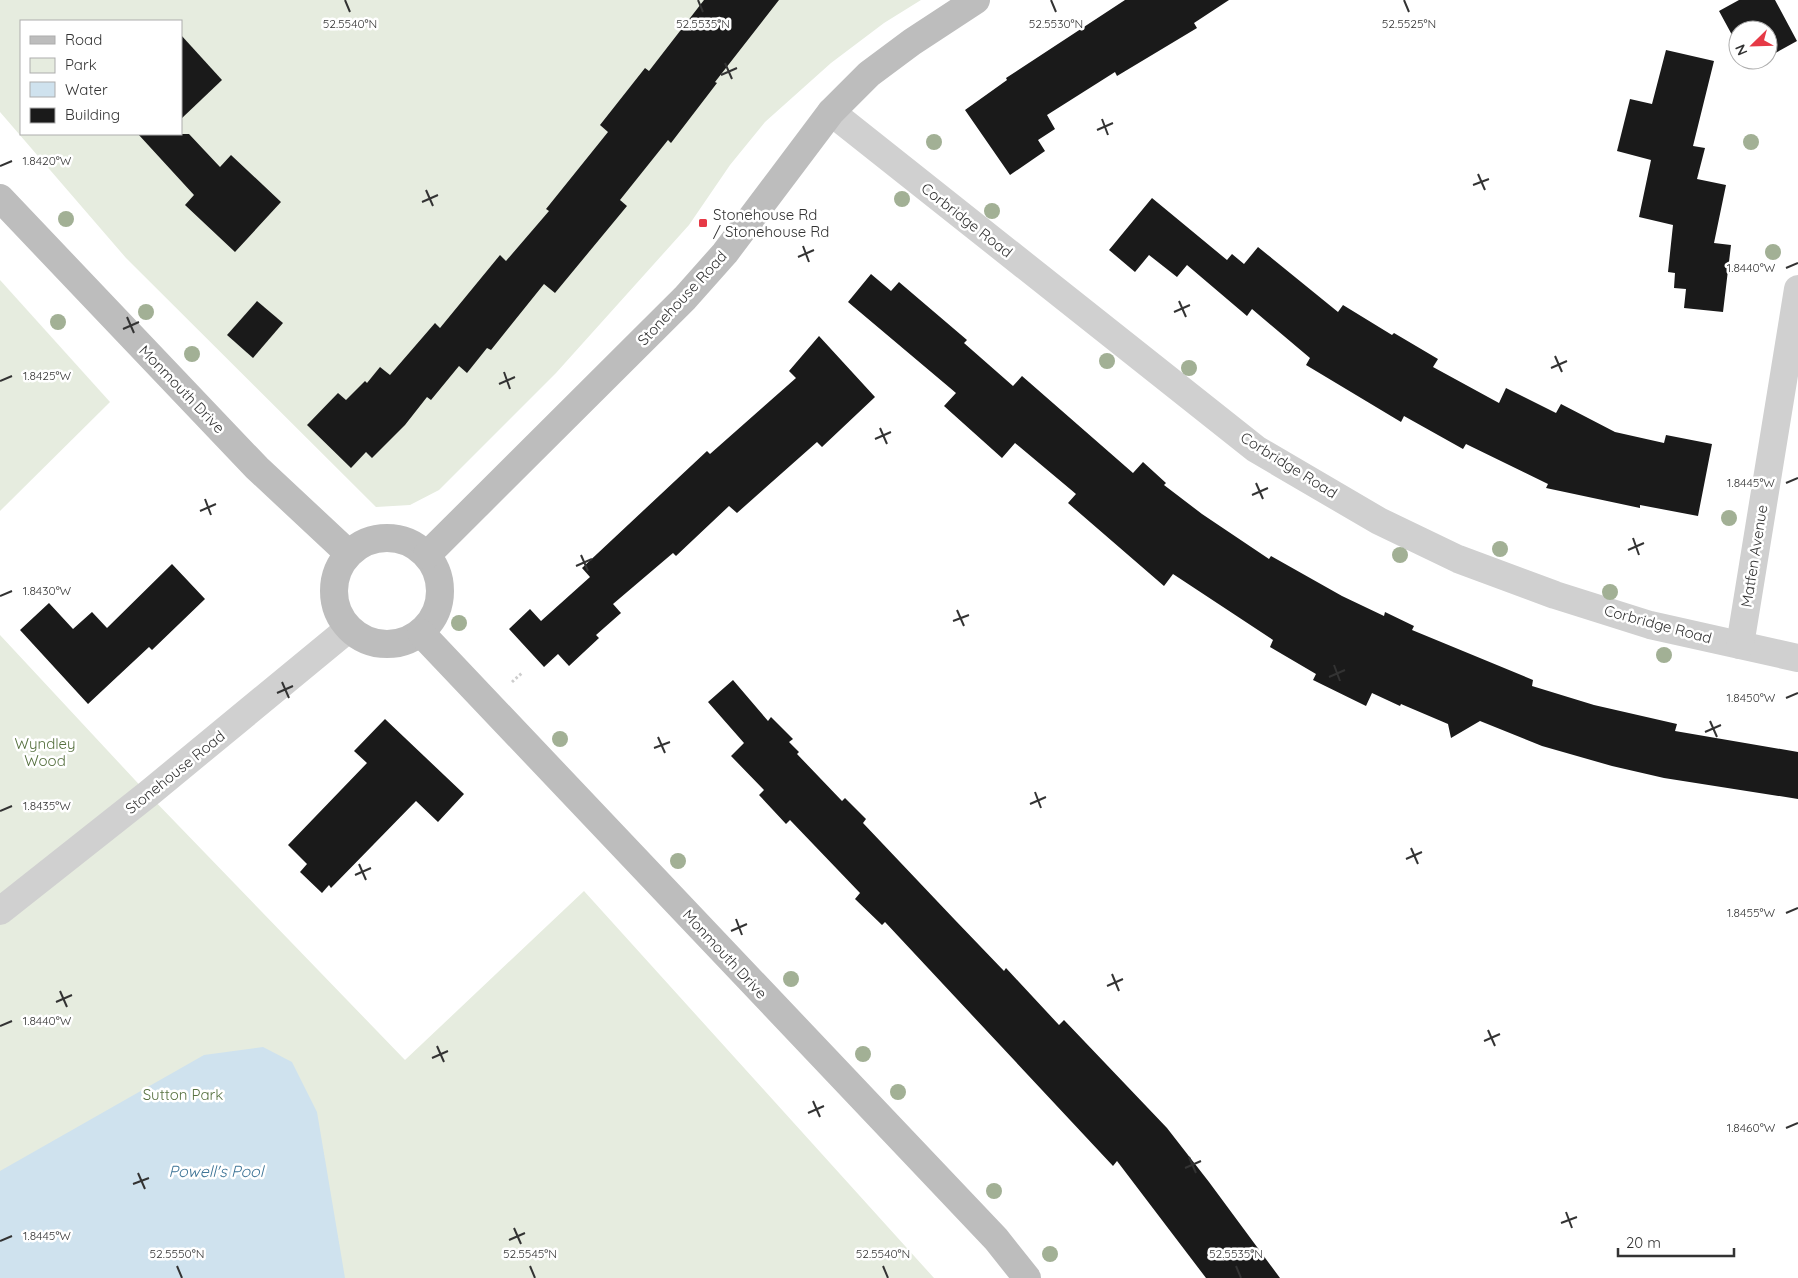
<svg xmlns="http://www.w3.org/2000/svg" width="1798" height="1278" font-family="Quicksand,sans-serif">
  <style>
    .green { fill: #e6ecdf; fill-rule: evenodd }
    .water { fill: #cfe2ee }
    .building { fill: #1a1a1a }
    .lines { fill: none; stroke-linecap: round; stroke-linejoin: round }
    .path { stroke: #cdcdcd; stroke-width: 3; stroke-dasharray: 2.5 2.5; stroke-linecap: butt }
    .street { stroke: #d0d0d0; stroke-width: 28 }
    .secondary { stroke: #bdbdbd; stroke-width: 28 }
    .tree { fill: #a2b095 }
    .ticks { fill: none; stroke: #333; stroke-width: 2 }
    .poi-dot { fill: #e63946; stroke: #fff; stroke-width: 2 }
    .labels { text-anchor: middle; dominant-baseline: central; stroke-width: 5; stroke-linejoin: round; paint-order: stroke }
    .poi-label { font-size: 15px; fill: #333; stroke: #fff; text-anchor: start }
    .street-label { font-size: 15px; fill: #333; stroke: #fff }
    .park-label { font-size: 15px; fill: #56703f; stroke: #fff }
    .water-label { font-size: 16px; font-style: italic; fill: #3f7597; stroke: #fff }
    .ticks-label { font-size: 12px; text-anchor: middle; fill: #333; stroke: #fff; stroke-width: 5; stroke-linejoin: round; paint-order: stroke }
  </style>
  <rect width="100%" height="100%" fill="#fff"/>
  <!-- green -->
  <g class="green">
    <path d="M 0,0 L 921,0 L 884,23 L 831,63 L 765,122 L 730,165 L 689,225 L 556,373 L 439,490 L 410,505 L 376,507 L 126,258 L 0,112 ZM 21,21 L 181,21 L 181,134 L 21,134 Z"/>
    <polygon points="0,280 110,402 0,511"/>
    <polygon points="0,635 148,794 405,1060 584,891 934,1278 0,1278"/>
  </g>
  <!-- water -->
  <polygon class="water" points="263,1047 292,1062 317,1112 345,1278 0,1278 0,1171 204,1055"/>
  <!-- building -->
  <g class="building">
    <polygon points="704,0 779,0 715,82 717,83 671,143 668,140 620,200 627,206 555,293 544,284 491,350 487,348 467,373 459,366 431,400 427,397 405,425 372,458 366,452 351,468 307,425 338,393 346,400 365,381 367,383 380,367 390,375 435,323 440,328 500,255 506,261 549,211 546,209 608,132 600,125 645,68 649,71"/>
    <polygon points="1125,0 1229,0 1194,23 1197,28 1117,76 1115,72 1047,115 1055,129 1038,140 1045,151 1010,175 965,110 1007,80 1006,78"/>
    <polygon points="1739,0 1775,0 1797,41 1768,57 1768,30 1738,30 1738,46 1719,11"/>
    <polygon points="181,35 222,80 181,119"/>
    <polygon points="1666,50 1714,61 1693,146 1705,148 1697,179 1726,185 1714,243 1731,245 1723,312 1684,308 1686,289 1674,288 1675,273 1668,272 1673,225 1639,217 1651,160 1617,151 1630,99 1652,104"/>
    <polygon points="138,134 189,134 220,167 231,155 281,202 235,252 185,205 194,195"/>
    <polygon points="1152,198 1227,260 1232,254 1244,264 1258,247 1338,312 1343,305 1392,335 1394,333 1438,359 1433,367 1499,403 1506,388 1556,413 1561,404 1615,432 1664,443 1666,435 1712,444 1698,516 1640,505 1640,508 1546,488 1548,484 1466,444 1463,449 1404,416 1401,422 1306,365 1310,358 1252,309 1247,316 1187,265 1177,277 1149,255 1135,272 1109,250"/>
    <polygon points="871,274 891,291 899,282 967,340 964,343 1013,386 1022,376 1133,473 1143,462 1166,483 1164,485 1202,514 1269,559 1271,556 1342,596 1384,616 1385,612 1414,626 1412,630 1533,680 1532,686 1594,705 1677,724 1675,731 1798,752 1798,799 1664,778 1612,766 1542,746 1480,721 1451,738 1448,724 1401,704 1400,706 1372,693 1366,706 1313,680 1316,674 1270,647 1273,640 1173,574 1164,586 1068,503 1076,494 1015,443 1002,458 944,406 956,393 848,302"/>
    <polygon points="257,301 283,323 253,358 227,335"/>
    <polygon points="819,336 875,397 822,447 817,442 737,513 729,506 676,556 673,553 613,604 621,613 596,635 599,638 569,666 558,654 544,667 509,629 530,609 541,621 590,577 582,568 707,451 710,454 796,378 789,371"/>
    <polygon points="172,564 205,599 152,650 149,647 88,704 20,630 49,603 73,629 92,612 107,628"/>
    <polygon points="733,680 768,721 771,717 793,739 789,742 799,752 797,754 842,801 845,798 866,819 863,823 955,920 1004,971 1006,968 1059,1025 1064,1020 1167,1128 1209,1182 1280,1278 1206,1278 1117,1161 1113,1166 885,922 882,925 855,899 860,893 790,820 786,824 759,795 764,790 731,756 744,743 708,702"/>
    <polygon points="385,719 464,794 438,822 416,801 331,888 329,885 322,893 300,872 307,864 288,845 367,763 354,751"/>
  </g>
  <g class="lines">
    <!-- path -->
    <polyline class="path" points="512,682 523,672"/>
    <!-- street -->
    <g class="street">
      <polyline points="831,112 1256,449 1379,521 1458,559 1555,595 1650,625 1798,658"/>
      <polyline points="1740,645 1798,289"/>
      <polyline points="0,911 148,794 347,630"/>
    </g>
    <!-- secondary -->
    <g class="secondary">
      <polyline points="0,198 257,468 348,553"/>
      <circle cx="387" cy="591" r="53"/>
      <polyline points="427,555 685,298 725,253 831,112 869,74 912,42 976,0"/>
      <polyline points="421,633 996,1239 1027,1278"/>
    </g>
  </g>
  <!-- trees -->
  <g class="tree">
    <circle cx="934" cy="142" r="8"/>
    <circle cx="1751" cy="142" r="8"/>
    <circle cx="902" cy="199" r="8"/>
    <circle cx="992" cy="211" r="8"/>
    <circle cx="66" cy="219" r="8"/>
    <circle cx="1773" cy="252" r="8"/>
    <circle cx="146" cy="312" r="8"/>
    <circle cx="58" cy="322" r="8"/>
    <circle cx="192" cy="354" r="8"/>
    <circle cx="1107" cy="361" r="8"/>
    <circle cx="1189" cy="368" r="8"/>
    <circle cx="1729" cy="518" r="8"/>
    <circle cx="1500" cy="549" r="8"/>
    <circle cx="1400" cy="555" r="8"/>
    <circle cx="1610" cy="592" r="8"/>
    <circle cx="459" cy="623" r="8"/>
    <circle cx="1664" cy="655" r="8"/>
    <circle cx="560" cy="739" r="8"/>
    <circle cx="678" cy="861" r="8"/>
    <circle cx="791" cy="979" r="8"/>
    <circle cx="863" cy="1054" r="8"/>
    <circle cx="898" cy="1092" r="8"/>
    <circle cx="994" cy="1191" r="8"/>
    <circle cx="1050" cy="1254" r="8"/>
  </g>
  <!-- ticks -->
  <path class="ticks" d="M 345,0 L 350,12M 698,0 L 703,12M 1051,0 L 1056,12M 1404,0 L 1409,12M 725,63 L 732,79M 721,75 L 737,68M 1102,119 L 1108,135M 1097,130 L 1113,123M 0,166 L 12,161M 1478,174 L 1485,190M 1473,185 L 1489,179M 426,190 L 433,206M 422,202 L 438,195M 803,246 L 809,262M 798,257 L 814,250M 1786,268 L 1798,263M 1179,301 L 1186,317M 1174,312 L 1190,305M 127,317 L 134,333M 123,329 L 139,322M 1555,356 L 1562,372M 1551,368 L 1567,361M 504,372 L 510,389M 0,381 L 12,376M 499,384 L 515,377M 880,428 L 887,444M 875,439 L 891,432M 1256,483 L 1263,499M 1786,483 L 1798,478M 1252,495 L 1268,488M 205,499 L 211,515M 200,511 L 216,504M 1633,538 L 1639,555M 1628,550 L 1644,543M 581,555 L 588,571M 576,566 L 592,559M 0,596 L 12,591M 957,610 L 964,626M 953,621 L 969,615M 1334,665 L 1340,681M 1329,677 L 1345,670M 282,682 L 289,698M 277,693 L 293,686M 1786,698 L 1798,693M 1710,721 L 1717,737M 1705,732 L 1721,725M 658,737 L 665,753M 654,748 L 670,742M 1035,792 L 1041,808M 1030,804 L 1046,797M 0,811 L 12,806M 1411,848 L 1418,864M 1406,859 L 1422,852M 359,864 L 366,880M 355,875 L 371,868M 1786,913 L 1798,908M 736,919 L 742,935M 731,931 L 747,924M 1112,974 L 1119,991M 1107,986 L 1123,979M 60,991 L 67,1007M 56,1002 L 72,995M 0,1026 L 12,1021M 1488,1030 L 1495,1046M 1484,1041 L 1500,1034M 437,1046 L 444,1062M 432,1058 L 448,1051M 813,1101 L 820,1117M 808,1113 L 824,1106M 1786,1128 L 1798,1123M 1189,1157 L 1196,1173M 1185,1168 L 1201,1161M 138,1173 L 145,1189M 133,1184 L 149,1178M 1566,1212 L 1572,1228M 1561,1223 L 1577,1217M 514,1228 L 521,1244M 509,1240 L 525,1233M 0,1241 L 12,1236M 177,1266 L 182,1278M 530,1266 L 535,1278M 883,1266 L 888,1278M 1236,1266 L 1241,1278"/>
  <!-- markers -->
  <rect class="poi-dot" x="698" y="218" width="10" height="10" rx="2.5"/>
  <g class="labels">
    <!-- poi labels -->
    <g class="poi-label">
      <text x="713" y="214">Stonehouse Rd<tspan x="713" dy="17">/ Stonehouse Rd</tspan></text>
    </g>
    <!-- street labels -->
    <g class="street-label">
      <text transform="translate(967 220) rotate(38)">Corbridge Road</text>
      <text transform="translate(682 298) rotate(-47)">Stonehouse Road</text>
      <text transform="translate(182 389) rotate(46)">Monmouth Drive</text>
      <text transform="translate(1289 465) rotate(32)">Corbridge Road</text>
      <text transform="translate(1754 556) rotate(-81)">Matfen Avenue</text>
      <text transform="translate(1658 624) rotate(15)">Corbridge Road</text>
      <text transform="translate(175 772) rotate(-39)">Stonehouse Road</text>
      <text transform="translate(725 954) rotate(47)">Monmouth Drive</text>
    </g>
    <!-- park labels -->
    <g class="park-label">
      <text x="45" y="743">Wyndley<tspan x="45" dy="17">Wood</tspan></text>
      <text x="183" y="1094">Sutton Park</text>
    </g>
    <!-- water labels -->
    <g class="water-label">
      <text x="216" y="1171">Powell's Pool</text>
    </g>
  </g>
  <g class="ticks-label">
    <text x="350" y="28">52.5540°N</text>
    <text x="703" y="28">52.5535°N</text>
    <text x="1056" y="28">52.5530°N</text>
    <text x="1409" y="28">52.5525°N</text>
    <text x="47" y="165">1.8420°W</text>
    <text x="1751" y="272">1.8440°W</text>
    <text x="47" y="380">1.8425°W</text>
    <text x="1751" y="487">1.8445°W</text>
    <text x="47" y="595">1.8430°W</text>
    <text x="1751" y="702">1.8450°W</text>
    <text x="47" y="810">1.8435°W</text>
    <text x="1751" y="917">1.8455°W</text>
    <text x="47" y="1025">1.8440°W</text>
    <text x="1751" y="1132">1.8460°W</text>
    <text x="47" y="1240">1.8445°W</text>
    <text x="177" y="1258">52.5550°N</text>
    <text x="530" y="1258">52.5545°N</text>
    <text x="883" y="1258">52.5540°N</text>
    <text x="1236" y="1258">52.5535°N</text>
  </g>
  <!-- legend -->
  <rect x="20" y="20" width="162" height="115" fill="#ffffff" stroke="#adadad"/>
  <rect x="30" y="36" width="25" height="8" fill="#bdbdbd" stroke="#adadad"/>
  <text x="65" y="45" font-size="15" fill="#333333">Road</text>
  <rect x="30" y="58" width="25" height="15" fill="#e6ecdf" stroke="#adadad"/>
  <text x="65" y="70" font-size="15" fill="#333333">Park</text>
  <rect x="30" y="82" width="25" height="15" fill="#cfe2ee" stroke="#adadad"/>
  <text x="65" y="95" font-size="15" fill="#333333">Water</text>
  <rect x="30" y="108" width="25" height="15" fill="#1a1a1a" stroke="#adadad"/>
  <text x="65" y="120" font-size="15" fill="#333333">Building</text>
  <!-- north arrow -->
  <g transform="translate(1753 45) rotate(247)"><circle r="24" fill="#ffffff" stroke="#adadad"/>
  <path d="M0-4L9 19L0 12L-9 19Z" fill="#e63946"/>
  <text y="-8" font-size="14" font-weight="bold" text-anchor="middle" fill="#333333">N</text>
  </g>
  <!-- scale -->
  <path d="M1618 1248v8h116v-8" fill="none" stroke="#333333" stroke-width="2.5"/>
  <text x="1626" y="1248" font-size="15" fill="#333333" stroke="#ffffff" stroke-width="4" paint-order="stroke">20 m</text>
</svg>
